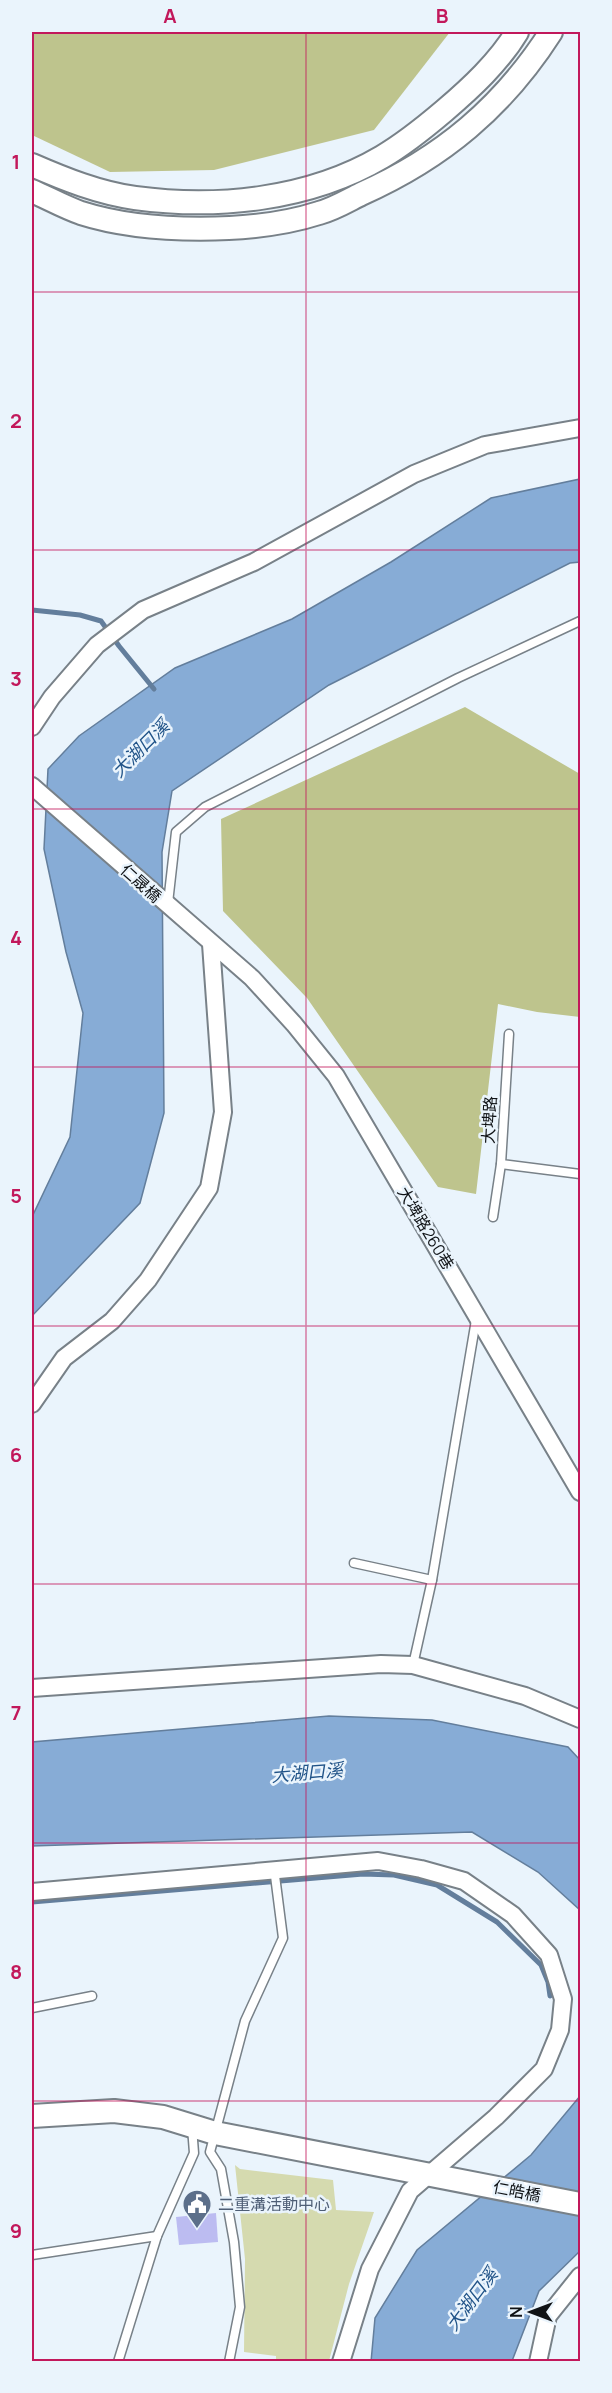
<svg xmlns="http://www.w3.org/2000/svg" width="612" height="2393" font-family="Manrope,'Noto Sans TC',sans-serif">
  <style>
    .green { fill: #d5daaf }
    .forest { fill: #bec48d }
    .water { fill: #87acd6; stroke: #637e9c; stroke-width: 1.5 }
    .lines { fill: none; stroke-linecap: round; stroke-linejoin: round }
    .stream { stroke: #637e9c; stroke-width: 5 }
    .building { fill: #bcbcf1 }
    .lane-casing { stroke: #788188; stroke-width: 11 }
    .street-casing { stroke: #788188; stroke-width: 20 }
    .secondary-casing { stroke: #788188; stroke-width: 26 }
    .lane { stroke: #fff; stroke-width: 8 }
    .street { stroke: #fff; stroke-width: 16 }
    .secondary { stroke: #fff; stroke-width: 22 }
    .grid { fill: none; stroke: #c2185b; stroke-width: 1.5; stroke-opacity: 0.55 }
    .labels { text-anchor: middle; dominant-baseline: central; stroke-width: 5; stroke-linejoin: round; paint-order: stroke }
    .street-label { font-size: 16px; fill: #0f1215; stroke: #eaf4fc }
    .service-label { font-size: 16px; fill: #4e5e75; stroke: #eaf4fc; text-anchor: start }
    .water-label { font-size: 18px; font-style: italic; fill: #205388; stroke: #eaf4fc }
    .neatline { fill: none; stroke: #c2185b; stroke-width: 2 }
    .grid-label { font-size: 20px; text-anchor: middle; font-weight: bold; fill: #c2185b }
  </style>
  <rect width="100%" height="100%" fill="#eaf4fc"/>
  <!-- green -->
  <polygon class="green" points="235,2165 240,2169 333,2180 336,2210 374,2212 349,2284 329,2361 276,2361 276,2356 244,2352 245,2259"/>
  <!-- forest -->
  <g class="forest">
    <polygon points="32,32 450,32 374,130 214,170 110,172 32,135"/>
    <polygon points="465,707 580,774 580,1017 537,1012 498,1004 476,1194 438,1187 307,998 223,911 221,819"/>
  </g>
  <!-- water -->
  <g class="water">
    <polygon points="580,479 580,562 570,563 329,685 172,791 162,852 164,1113 140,1203 32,1316 32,1217 70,1137 83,1013 66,952 44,849 48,769 79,736 175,668 292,619 391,562 491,498"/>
    <polygon points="329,1716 432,1720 568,1747 580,1760 580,1910 538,1872 472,1832 32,1846 32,1742"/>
    <polygon points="580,2096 580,2251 539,2291 512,2361 371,2362 375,2318 417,2250 531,2155"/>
  </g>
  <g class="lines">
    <!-- stream -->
    <g class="stream">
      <polyline points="32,610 80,615 101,621 119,646 154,689"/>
      <polyline points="32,1902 363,1874 394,1875 437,1885 497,1922 541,1965 548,1982 550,1996"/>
    </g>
  </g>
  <!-- building -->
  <polygon class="building" points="216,2213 218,2242 179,2245 176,2217"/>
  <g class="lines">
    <!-- lane casing -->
    <g class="lane-casing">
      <g id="lane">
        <polyline points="168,903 176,832 205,807 458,678 580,621"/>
        <polyline points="509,1034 501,1164 580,1174"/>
        <polyline points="493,1217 501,1164"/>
        <polyline points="354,1563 432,1580"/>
        <polyline points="413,1665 432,1580 476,1320"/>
        <polyline points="32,2008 92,1996"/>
        <polyline points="32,2255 157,2236"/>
        <polyline points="118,2362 157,2236 194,2153 192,2127"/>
        <polyline points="229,2362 240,2307 234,2242 221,2169 210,2152 245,2021 283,1938 274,1868"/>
      </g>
    </g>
    <!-- street casing -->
    <g class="street-casing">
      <g id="street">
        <polyline points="32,727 52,697 97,645 143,610 254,562 414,474 485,445 580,428"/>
        <polyline points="32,786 252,978 294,1024 336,1076 580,1492"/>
        <polyline points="32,1404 64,1358 112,1321 148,1280 209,1188 223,1112 211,944"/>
        <polyline points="32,1688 381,1664 413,1665 525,1696 580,1719"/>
        <polyline points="32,1892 378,1861 421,1869 464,1881 513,1915 549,1955 563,1999 560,2030 544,2069 496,2117 410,2191 370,2269 341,2362"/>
        <polyline points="538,2362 548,2316 580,2276"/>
      </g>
    </g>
    <!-- secondary casing -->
    <g class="secondary-casing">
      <g id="secondary">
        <path d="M 32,165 C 64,179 99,193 135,198 C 217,209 309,200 382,157 C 404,144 424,128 444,111 C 471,88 499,62 517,32"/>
        <path d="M 32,191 C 48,198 64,207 81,213 C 147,234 254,234 319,213 C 334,209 347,201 361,194 C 442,158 503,107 551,32"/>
        <polyline points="32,2116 114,2111 163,2117 215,2133 580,2204"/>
      </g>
    </g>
    <!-- lane -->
    <use href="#lane" class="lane"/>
    <!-- street -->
    <use href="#street" class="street"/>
    <!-- secondary -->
    <use href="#secondary" class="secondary"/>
  </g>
  <!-- grid -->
  <path class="grid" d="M 306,32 L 306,2362M 32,292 L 580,292M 32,550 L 580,550M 32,809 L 580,809M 32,1067 L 580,1067M 32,1326 L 580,1326M 32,1584 L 580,1584M 32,1843 L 580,1843M 32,2101 L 580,2101"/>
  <!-- icons -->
  <defs>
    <g id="civic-pin" transform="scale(1.5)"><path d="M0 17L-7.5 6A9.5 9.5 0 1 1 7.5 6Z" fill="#5c6f8a" stroke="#eaf4fc"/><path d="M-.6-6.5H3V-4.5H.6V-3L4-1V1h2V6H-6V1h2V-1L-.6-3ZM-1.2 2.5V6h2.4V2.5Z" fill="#fff"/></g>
  </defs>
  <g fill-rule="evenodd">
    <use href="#civic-pin" x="197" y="2204"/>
  </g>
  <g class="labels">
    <!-- street labels -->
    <g class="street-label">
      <text transform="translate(141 883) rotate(42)">仁晟橋</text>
      <text transform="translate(489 1120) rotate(-87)">大埤路</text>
      <text transform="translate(426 1228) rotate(59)">大埤路260巷</text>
      <text transform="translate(517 2191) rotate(11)">仁皓橋</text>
    </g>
    <!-- service labels -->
    <g class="service-label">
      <text x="218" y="2204">二重溝活動中心</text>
    </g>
    <!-- water labels -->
    <g class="water-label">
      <text transform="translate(140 748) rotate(-45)">大湖口溪</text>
      <text transform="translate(307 1772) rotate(-5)">大湖口溪</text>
      <text transform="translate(471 2299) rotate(-53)">大湖口溪</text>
    </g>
  </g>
  <!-- border -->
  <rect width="612" height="2393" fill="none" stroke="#eaf4fc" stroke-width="66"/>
  <!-- north arrow -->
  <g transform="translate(531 2312) rotate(270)" stroke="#eaf4fc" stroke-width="4.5" paint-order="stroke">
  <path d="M0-4.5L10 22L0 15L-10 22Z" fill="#0f1215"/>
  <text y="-9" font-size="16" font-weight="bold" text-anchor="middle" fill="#0f1215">N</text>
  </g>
  <rect x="33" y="33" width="546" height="2327" class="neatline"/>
  <g class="grid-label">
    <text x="170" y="23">A</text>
    <text x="442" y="23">B</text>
    <text x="16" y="169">1</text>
    <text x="16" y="428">2</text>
    <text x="16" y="686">3</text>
    <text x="16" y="945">4</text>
    <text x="16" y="1203">5</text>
    <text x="16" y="1462">6</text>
    <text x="16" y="1720">7</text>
    <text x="16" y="1979">8</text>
    <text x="16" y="2238">9</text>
  </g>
</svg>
